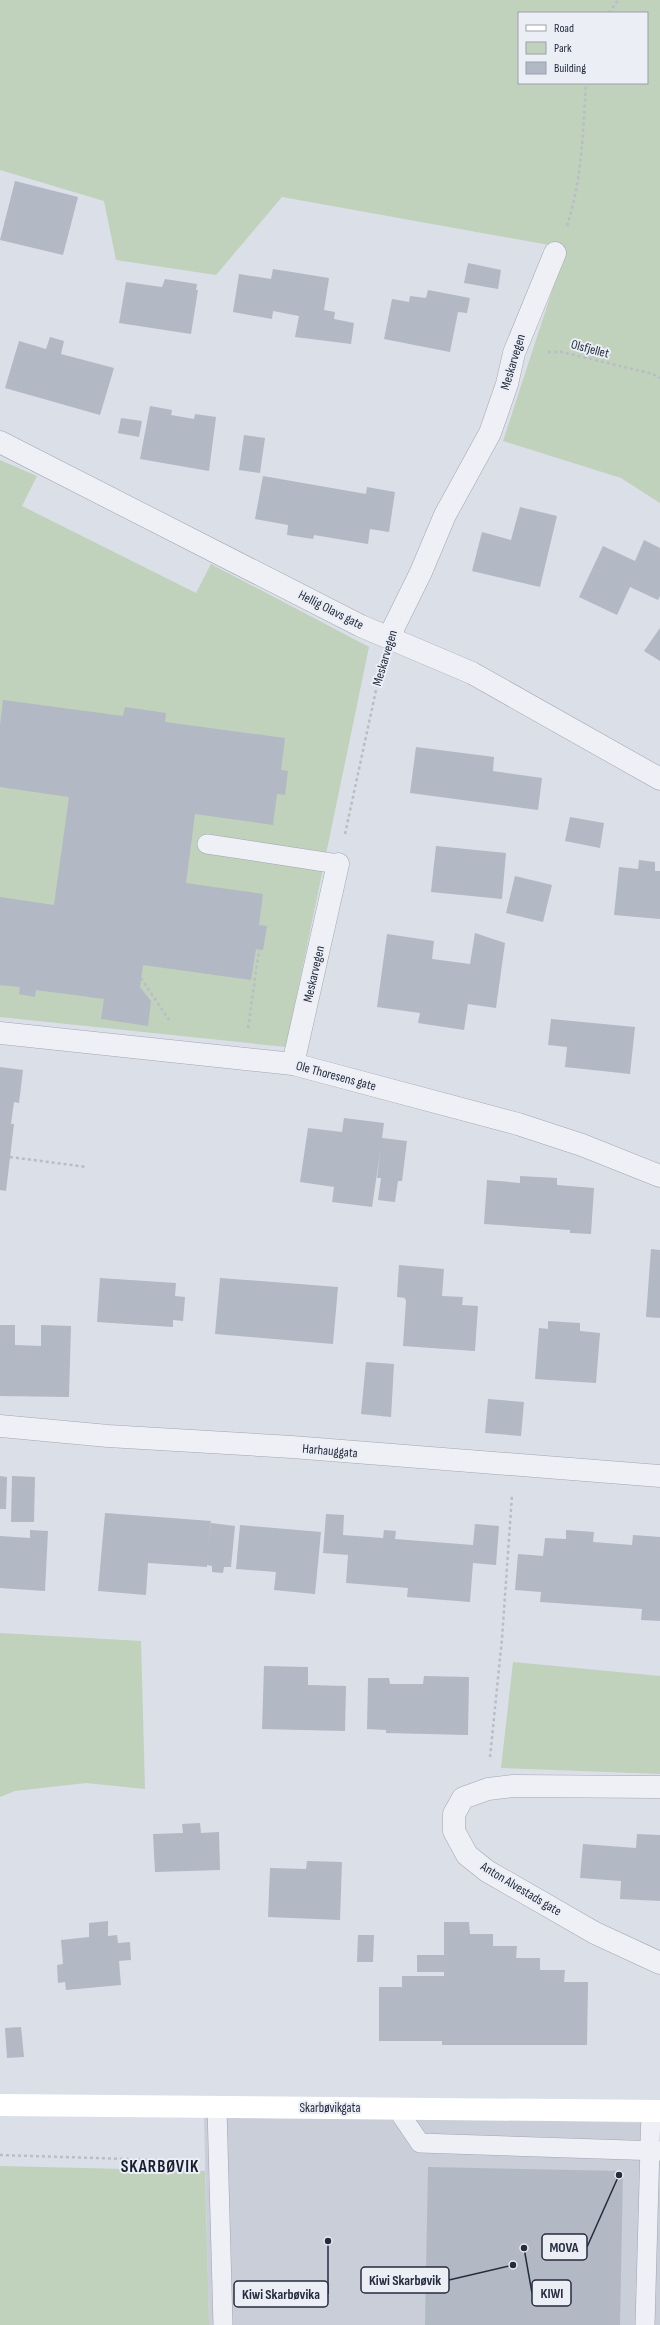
<svg xmlns="http://www.w3.org/2000/svg" width="660" height="2325" font-family="'Sofia Sans Condensed',sans-serif">
  <style>
    .built { fill: #c9ced9 }
    .green { fill: #c0d1bc; fill-rule: evenodd }
    .building { fill: #b2b8c4 }
    .lines { fill: none; stroke-linecap: round; stroke-linejoin: round }
    .lane-casing { stroke: #a0a6b1; stroke-width: 20 }
    .street-casing { stroke: #a0a6b1; stroke-width: 23 }
    .path { stroke: #b9bdc5; stroke-width: 2.5; stroke-dasharray: 3 3; stroke-linecap: butt }
    .lane { stroke: #eef0f5; stroke-width: 19 }
    .street { stroke: #eef0f5; stroke-width: 22 }
    .secondary { stroke: #fff; stroke-width: 22 }
    .labels { text-anchor: middle; dominant-baseline: central; stroke-width: 4; stroke-linejoin: round; paint-order: stroke }
    .street-label { font-size: 13px; fill: #242c3e; stroke: #ebeef5 }
    .district-label { font-size: 17px; font-weight: bold; letter-spacing: 1px; fill: #171e2e; stroke: #ebeef5 }
    .leader { fill: none; stroke: #242c3e; stroke-width: 1.5 }
    .callout-dot { fill: #242c3e; stroke: #ebeef5; stroke-width: 1.5 }
    .callout { fill: #ebeef5; stroke: #242c3e; stroke-width: 1.5 }
    .callout-label { font-size: 14px; text-anchor: middle; font-weight: bold; fill: #242c3e }
  </style>
  <rect width="100%" height="100%" fill="#dbdfe7"/>
  <!-- built -->
  <polygon class="built" points="204,2115 660,2123 660,2325 209,2325"/>
  <!-- green -->
  <g class="green">
    <path d="M 0,0 L 660,0 L 660,503 L 621,478 L 503,441 L 566,248 L 282,197 L 216,275 L 116,260 L 104,201 L 0,170 ZM 519,13 L 647,13 L 647,83 L 519,83 Z"/>
    <polygon points="0,460 37,476 22,506 196,593 211,564 369,647 286,1047 0,1017"/>
    <polygon points="0,1633 141,1641 145,1789 86,1783 15,1791 0,1797"/>
    <polygon points="513,1662 660,1676 660,1774 501,1768"/>
    <polygon points="0,2166 205,2171 209,2325 0,2325"/>
  </g>
  <!-- building -->
  <g class="building">
    <polygon points="15,181 78,197 63,255 0,240"/>
    <polygon points="468,263 501,270 498,289 464,283"/>
    <polygon points="273,269 329,278 324,310 335,312 334,319 354,323 351,344 295,337 299,316 273,311 272,319 233,312 239,274 271,279"/>
    <polygon points="165,279 197,284 196,290 198,290 191,334 119,323 126,282 162,287"/>
    <polygon points="428,290 470,298 467,313 458,312 450,352 384,339 392,299 409,302 410,296 426,298"/>
    <polygon points="50,337 64,341 61,354 114,368 100,415 5,388 19,341 46,349"/>
    <polygon points="150,406 172,410 171,415 194,419 195,414 216,417 209,471 140,459"/>
    <polygon points="121,418 142,421 139,437 118,433"/>
    <polygon points="244,435 265,438 260,473 239,470"/>
    <polygon points="263,476 366,494 367,487 395,492 389,532 370,529 368,544 314,535 313,539 287,535 288,525 255,519"/>
    <polygon points="520,507 557,516 540,587 472,571 482,532 511,540"/>
    <polygon points="644,540 660,548 660,596 658,600 630,587 617,615 579,597 603,546 635,561"/>
    <polygon points="660,628 660,661 644,651"/>
    <polygon points="3,700 123,716 125,707 166,713 165,722 285,738 281,770 288,771 285,795 277,794 273,825 195,814 186,883 263,894 259,925 267,926 263,950 256,949 251,980 143,965 140,987 151,1001 148,1026 101,1019 104,999 36,990 35,997 19,994 20,987 0,985 0,897 54,905 69,797 0,787 0,726"/>
    <polygon points="416,747 494,757 493,771 542,778 538,810 410,793"/>
    <polygon points="570,817 604,823 600,848 565,841"/>
    <polygon points="436,846 506,853 502,899 431,892"/>
    <polygon points="639,860 655,862 655,871 660,871 660,919 614,915 619,867 638,869"/>
    <polygon points="515,876 552,885 543,922 506,913"/>
    <polygon points="475,933 505,943 496,1008 468,1004 464,1030 418,1023 420,1013 377,1007 387,934 434,941 432,959 470,964"/>
    <polygon points="551,1019 635,1027 630,1074 565,1067 567,1047 548,1045"/>
    <polygon points="0,1067 23,1070 19,1103 14,1102 11,1124 14,1124 6,1191 0,1190"/>
    <polygon points="344,1118 384,1123 382,1138 407,1141 402,1181 398,1181 395,1202 378,1200 381,1178 377,1178 381,1147 372,1207 332,1202 334,1187 300,1182 308,1128 342,1132"/>
    <polygon points="520,1176 557,1178 557,1185 594,1188 591,1234 570,1233 570,1230 484,1224 487,1180 520,1183"/>
    <polygon points="651,1249 660,1250 660,1318 646,1317"/>
    <polygon points="399,1265 444,1269 442,1296 463,1297 462,1305 478,1306 475,1351 403,1346 406,1301 405,1298 397,1297"/>
    <polygon points="100,1278 176,1283 175,1296 185,1297 183,1321 173,1320 173,1327 97,1322"/>
    <polygon points="220,1278 338,1287 333,1344 215,1334"/>
    <polygon points="548,1321 580,1323 580,1331 600,1333 596,1383 535,1379 539,1328 548,1329"/>
    <polygon points="0,1325 15,1325 15,1345 41,1346 41,1325 71,1326 69,1397 0,1396"/>
    <polygon points="366,1362 394,1364 391,1417 361,1414"/>
    <polygon points="488,1399 524,1402 521,1436 485,1433"/>
    <polygon points="0,1476 7,1477 6,1509 0,1509"/>
    <polygon points="12,1476 35,1477 34,1522 11,1522"/>
    <polygon points="105,1513 211,1521 208,1550 211,1523 235,1526 231,1567 224,1567 223,1573 212,1572 212,1566 207,1565 207,1567 148,1563 146,1595 98,1591"/>
    <polygon points="326,1514 344,1515 343,1535 383,1538 384,1530 396,1531 395,1539 473,1545 475,1524 499,1526 496,1565 473,1563 470,1602 407,1597 408,1588 346,1583 348,1555 323,1553"/>
    <polygon points="240,1525 321,1532 315,1594 274,1590 276,1572 236,1569"/>
    <polygon points="30,1530 48,1531 45,1591 0,1588 0,1536 30,1538"/>
    <polygon points="566,1530 594,1532 593,1542 632,1545 633,1535 660,1537 660,1621 641,1620 642,1609 540,1602 541,1592 515,1590 518,1554 543,1556 545,1538 566,1539"/>
    <polygon points="264,1666 308,1667 308,1685 346,1686 345,1731 262,1729"/>
    <polygon points="424,1676 469,1677 468,1735 386,1733 386,1730 367,1729 368,1678 389,1678 390,1684 423,1684"/>
    <polygon points="200,1823 201,1833 219,1832 220,1870 155,1872 153,1834 183,1833 182,1824"/>
    <polygon points="637,1834 660,1835 660,1901 620,1899 621,1881 580,1878 583,1844 636,1848"/>
    <polygon points="307,1861 342,1862 340,1920 268,1917 270,1868 306,1869"/>
    <polygon points="108,1921 108,1936 117,1935 118,1943 130,1942 131,1960 119,1961 121,1985 66,1990 65,1982 58,1983 57,1965 63,1964 61,1940 89,1937 89,1923"/>
    <polygon points="444,1922 469,1922 470,1934 493,1934 493,1946 517,1946 516,1958 540,1958 540,1970 565,1970 564,1982 588,1982 587,2045 442,2045 442,2041 379,2041 379,1987 402,1987 402,1976 444,1976 444,1972 417,1972 417,1955 444,1955"/>
    <polygon points="358,1935 374,1935 373,1962 357,1962"/>
    <polygon points="21,2027 24,2057 7,2058 5,2028"/>
    <polygon points="428,2167 623,2171 620,2325 425,2325"/>
  </g>
  <g class="lines">
    <!-- lane casing -->
    <g class="lane-casing">
      <g id="lane">
        <polyline points="207,844 338,864"/>
        <polyline points="217,2108 223,2325"/>
        <polyline points="397,2109 420,2143 660,2151"/>
        <polyline points="645,2325 651,2111"/>
      </g>
    </g>
    <!-- street casing -->
    <g class="street-casing">
      <g id="street">
        <polyline points="0,442 361,626 472,673 660,779"/>
        <polyline points="389,637 421,572 445,515 490,433 507,384 514,353 555,253"/>
        <polyline points="0,1033 293,1064 518,1124 582,1145 660,1176"/>
        <polyline points="293,1064 338,864"/>
        <polyline points="0,1426 108,1436 292,1447 660,1476"/>
        <polyline points="660,1787 513,1786 488,1789 463,1798 454,1814 454,1831 467,1855 487,1871 595,1933 660,1963"/>
      </g>
    </g>
    <!-- path -->
    <g class="path">
      <polyline points="609,13 618,0"/>
      <path d="M 567,226 C 582,180 583,132 586,83"/>
      <polyline points="548,352 562,352 653,374 660,378"/>
      <polyline points="345,834 381,667"/>
      <polyline points="141,978 169,1020"/>
      <polyline points="248,1028 259,950"/>
      <polyline points="10,1157 87,1167"/>
      <polyline points="490,1757 502,1639 512,1495"/>
      <polyline points="0,2155 190,2161"/>
    </g>
    <!-- lane -->
    <use href="#lane" class="lane"/>
    <!-- street -->
    <use href="#street" class="street"/>
    <!-- secondary -->
    <polyline class="secondary" points="0,2105 660,2111"/>
  </g>
  <g class="labels">
    <!-- street labels -->
    <g class="street-label">
      <text transform="translate(590 349) rotate(15)">Olsfjellet</text>
      <text transform="translate(513 362) rotate(-73)">Meskarvegen</text>
      <text transform="translate(331 610) rotate(27)">Hellig Olavs gate</text>
      <text transform="translate(385 658) rotate(-73)">Meskarvegen</text>
      <text transform="translate(314 974) rotate(-77)">Meskarvegen</text>
      <text transform="translate(336 1076) rotate(15)">Ole Thoresens gate</text>
      <text transform="translate(330 1451) rotate(5)">Harhauggata</text>
      <text transform="translate(521 1889) rotate(31)">Anton Alvestads gate</text>
      <text x="330" y="2108">Skarbøvikgata</text>
    </g>
    <!-- district labels -->
    <g class="district-label">
      <text x="160" y="2167">SKARBØVIK</text>
    </g>
  </g>
  <!-- callouts -->
  <path class="leader" d="M619 2175L587 2247M513 2265L449 2280M524 2248L532 2293M328 2241L328 2294"/>
  <g class="callout-dot">
    <circle cx="619" cy="2175" r="4"/>
    <circle cx="513" cy="2265" r="4"/>
    <circle cx="524" cy="2248" r="4"/>
    <circle cx="328" cy="2241" r="4"/>
  </g>
  <g class="callout">
    <rect x="542" y="2234" width="45" height="26" rx="4"/>
    <rect x="361" y="2267" width="88" height="26" rx="4"/>
    <rect x="532" y="2280" width="39" height="26" rx="4"/>
    <rect x="234" y="2281" width="94" height="26" rx="4"/>
  </g>
  <g class="callout-label">
    <text x="564" y="2252">MOVA</text>
    <text x="405" y="2285">Kiwi Skarbøvik</text>
    <text x="552" y="2298">KIWI</text>
    <text x="281" y="2299">Kiwi Skarbøvika</text>
  </g>
  <!-- legend -->
  <rect x="518" y="12" width="130" height="72" fill="#ebeef5" stroke="#9ba0ac"/>
  <rect x="526" y="25" width="20" height="6" fill="#ffffff" stroke="#9ba0ac"/>
  <text x="554" y="32" font-size="12" fill="#242c3e">Road</text>
  <rect x="526" y="42" width="20" height="12" fill="#c0d1bc" stroke="#9ba0ac"/>
  <text x="554" y="52" font-size="12" fill="#242c3e">Park</text>
  <rect x="526" y="62" width="20" height="12" fill="#b2b8c4" stroke="#9ba0ac"/>
  <text x="554" y="72" font-size="12" fill="#242c3e">Building</text>
</svg>
